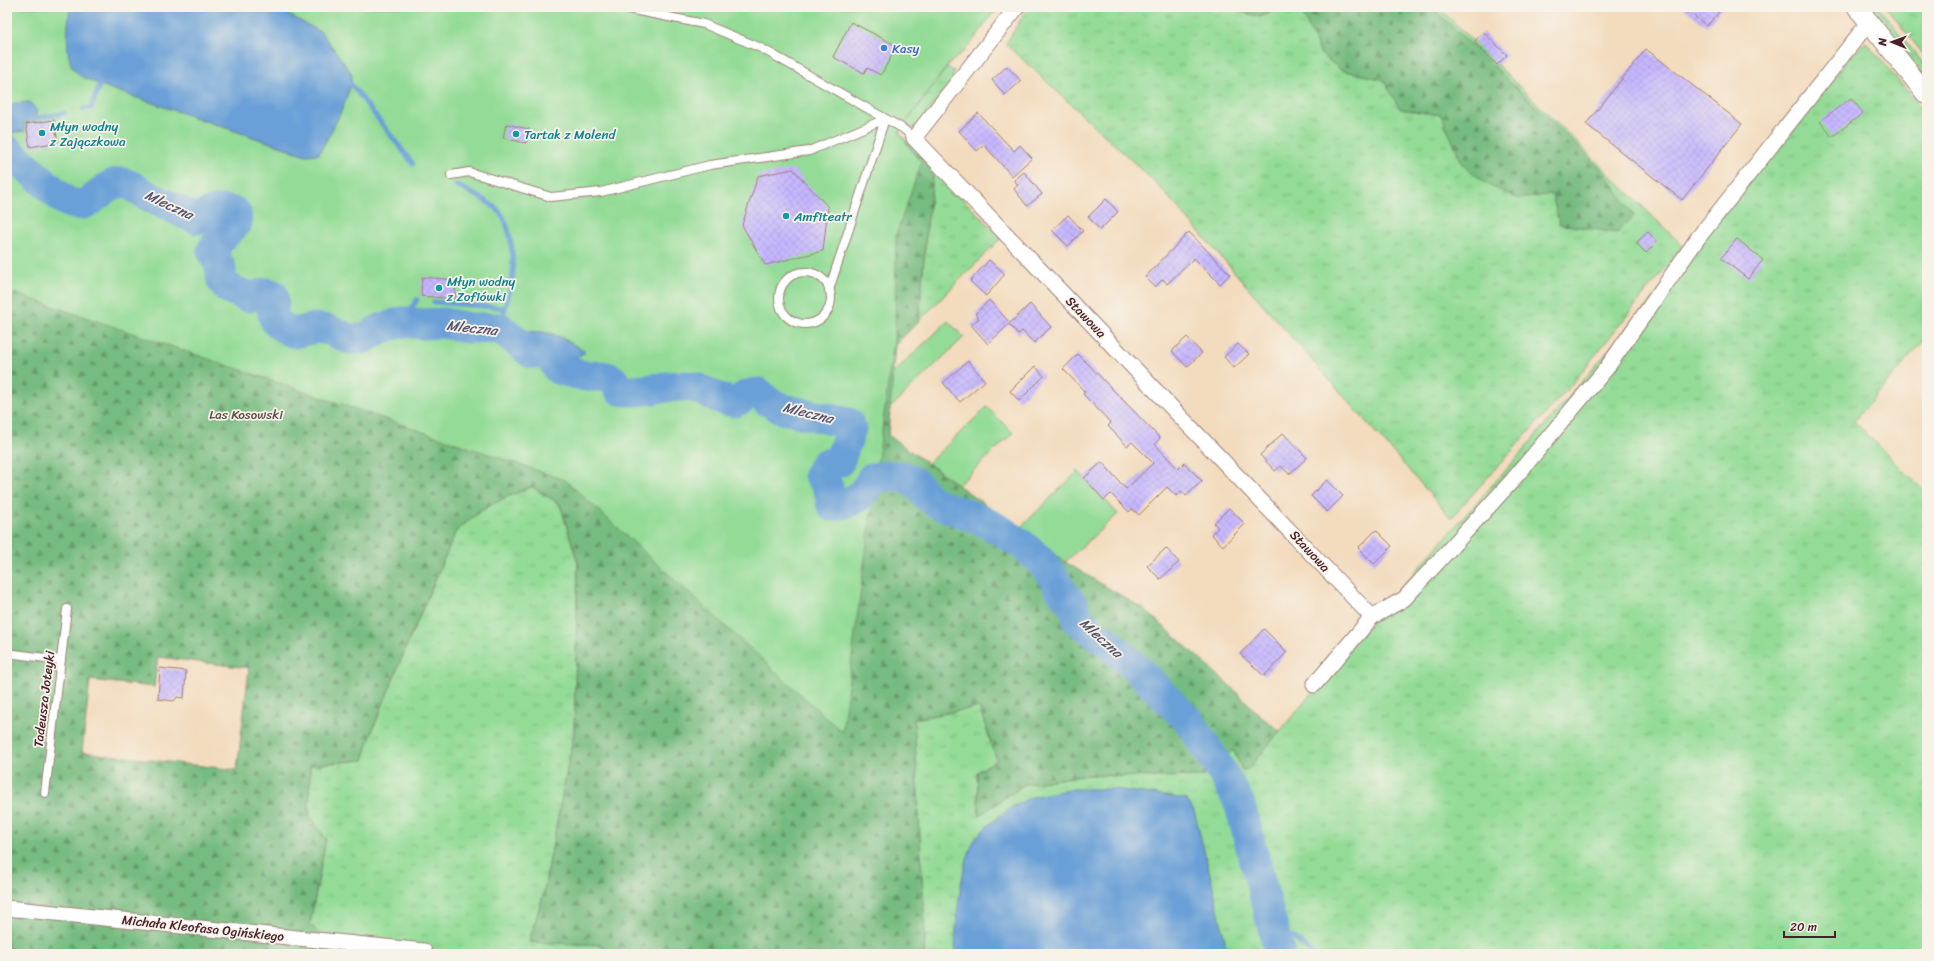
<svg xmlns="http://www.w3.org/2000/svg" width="1934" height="961" font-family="Sriracha,sans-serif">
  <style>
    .grass { fill: url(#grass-tufts); stroke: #6e7d60 }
    .forest { fill: url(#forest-firs); stroke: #606d55; fill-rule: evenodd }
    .green { fill: #93db96; stroke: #6e7d60 }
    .water { fill: #6ba0d7; stroke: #5a6081 }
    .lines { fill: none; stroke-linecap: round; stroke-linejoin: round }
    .stream { stroke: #6ba0d7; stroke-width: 5 }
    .river { stroke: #6ba0d7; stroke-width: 31 }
    .building { fill: url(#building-cross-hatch) }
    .service-casing { stroke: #9e7d74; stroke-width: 10 }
    .minor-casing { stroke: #9e7d74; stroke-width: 17 }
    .tertiary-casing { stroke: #9e7d74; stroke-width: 21 }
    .service { stroke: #fff; stroke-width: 8 }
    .minor { stroke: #fff; stroke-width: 15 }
    .tertiary { stroke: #fff; stroke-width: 19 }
    .shop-dot { fill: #3f7fe0; stroke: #f7f3e8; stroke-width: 1.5 }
    .culture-dot { fill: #0f9aa8; stroke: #f7f3e8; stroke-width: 1.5 }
    .labels { text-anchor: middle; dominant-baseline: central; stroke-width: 3.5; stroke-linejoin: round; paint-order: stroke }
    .shop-label { font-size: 13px; fill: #366cbe; stroke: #f7f3e8; text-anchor: start }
    .culture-label { font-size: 13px; fill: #0d838f; stroke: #f7f3e8; text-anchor: start }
    .street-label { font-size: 13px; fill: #4a1f2b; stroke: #f7f3e8 }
    .park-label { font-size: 13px; fill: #5c4e46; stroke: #f7f3e8 }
    .water-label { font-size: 14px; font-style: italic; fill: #575370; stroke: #f7f3e8 }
  </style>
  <defs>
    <pattern id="grass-tufts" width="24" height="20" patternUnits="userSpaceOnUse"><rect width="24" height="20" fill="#93db96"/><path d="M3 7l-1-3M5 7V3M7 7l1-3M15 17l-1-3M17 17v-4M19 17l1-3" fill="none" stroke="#80bc81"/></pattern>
    <pattern id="forest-firs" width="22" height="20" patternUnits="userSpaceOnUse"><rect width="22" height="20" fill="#76bb7f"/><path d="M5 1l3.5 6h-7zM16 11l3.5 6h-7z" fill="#639768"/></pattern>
    <pattern id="building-cross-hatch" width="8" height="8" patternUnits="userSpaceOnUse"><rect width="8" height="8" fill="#c6b7ff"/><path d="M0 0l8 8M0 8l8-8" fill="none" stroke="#ac9ddb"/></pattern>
  </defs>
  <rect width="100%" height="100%" fill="#f7f3e8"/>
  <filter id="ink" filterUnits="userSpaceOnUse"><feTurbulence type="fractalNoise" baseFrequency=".025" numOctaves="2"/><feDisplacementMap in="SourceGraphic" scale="8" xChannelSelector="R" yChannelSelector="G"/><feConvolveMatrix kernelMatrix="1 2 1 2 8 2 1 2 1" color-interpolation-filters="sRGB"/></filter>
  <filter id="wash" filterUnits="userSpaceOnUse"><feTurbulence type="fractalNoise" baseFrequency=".012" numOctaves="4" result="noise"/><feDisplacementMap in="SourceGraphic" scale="16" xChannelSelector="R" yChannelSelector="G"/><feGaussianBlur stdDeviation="0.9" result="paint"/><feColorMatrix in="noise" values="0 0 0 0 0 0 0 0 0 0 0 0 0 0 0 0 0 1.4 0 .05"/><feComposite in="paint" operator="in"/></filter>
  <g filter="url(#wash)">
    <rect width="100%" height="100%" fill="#f3dbbd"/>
    <!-- grass -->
    <g class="grass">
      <polygon points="1028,7 1438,7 1683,246 1572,384 1451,518 1156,183 1006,44"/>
      <polygon points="1869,7 1878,7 1927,68 1927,79"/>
      <polygon points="1886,7 1927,7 1927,59"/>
      <polygon points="1866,42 1927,115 1927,337 1854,421 1927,494 1927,954 924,954 925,935 914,719 979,707 997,760 977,772 979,815 1025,784 1088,775 1156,777 1233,749 1242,770 1249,768 1394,595 1522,452 1690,255 1852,55"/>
      <polygon points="947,67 954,71 953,80 916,128 912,128 905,124"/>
      <polygon points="934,169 1001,238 919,321 926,233"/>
      <polygon points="532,487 560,504 578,563 574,733 543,896 529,942 603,945 601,954 348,954 330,945 310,924 326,839 309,816 310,765 363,760 373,729 404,652 456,531 482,510 504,498"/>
    </g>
    <!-- forest -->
    <g class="forest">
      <polygon points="1225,7 1282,7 1260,17"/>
      <polygon points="1299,7 1432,7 1604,172 1634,216 1617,233 1559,224 1552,194 1519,199 1488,185 1463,165 1441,115 1400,109 1384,80 1341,70 1321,54"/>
      <path d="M 899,133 L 934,169 L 926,233 L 919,321 L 895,345 L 888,435 L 1065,562 L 1145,610 L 1229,685 L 1264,719 L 1280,731 L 1249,768 L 1242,770 L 1236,755 L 1233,750 L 1205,776 L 1156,777 L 1088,775 L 1025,784 L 979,816 L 977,772 L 997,760 L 979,707 L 914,719 L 925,935 L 924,954 L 601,954 L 603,945 L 529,942 L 543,896 L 574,733 L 578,563 L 560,504 L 532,487 L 504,498 L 482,510 L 456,531 L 404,652 L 373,729 L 363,760 L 310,765 L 309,816 L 326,839 L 310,924 L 330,945 L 348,954 L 7,954 L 7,232 ZM 158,657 L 249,668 L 237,770 L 82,752 L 90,680 L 154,687 Z"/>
    </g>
    <!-- green -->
    <g class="green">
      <polygon points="7,7 998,7 969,46 948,65 899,132 917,158 922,161 896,235 895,331 842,732 565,480 14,293 7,300"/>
      <polygon points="948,321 964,337 890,408 893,373"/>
      <polygon points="987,407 1013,433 958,485 928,463"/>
      <polygon points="1078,471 1118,514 1065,562 1019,529"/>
    </g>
    <!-- water -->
    <g class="water">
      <path d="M 70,7 L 270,7 L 278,9 L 321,32 L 352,74 C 349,103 332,129 319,154 L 306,155 L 111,89 C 101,84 86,81 77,73 C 63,61 68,24 70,7 Z"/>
      <polygon points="30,102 36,110 36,116 33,121 24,123 25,131 7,133 7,104"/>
      <path d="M 495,317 L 510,319 L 515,330 C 524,333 533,331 543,332 C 559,334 573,344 585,352 L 576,358 L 536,356 L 513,347 L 501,337 L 472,333 L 473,323 L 489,323 Z"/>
      <path d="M 1072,789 L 1115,789 L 1186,799 L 1194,811 L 1212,882 L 1228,954 L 955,954 C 956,922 959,875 972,845 C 978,830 1010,807 1025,800 C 1037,794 1059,792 1072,789 Z"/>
    </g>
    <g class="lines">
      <!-- stream -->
      <g class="stream">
        <polyline points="344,84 351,84 413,164"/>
        <polyline points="83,109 91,108 102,79"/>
        <polyline points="28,120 65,113"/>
        <path d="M 456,185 C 470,193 486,199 498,210 C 511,222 515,264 512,281 C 509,295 505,309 501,323"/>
        <polyline points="434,302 505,308"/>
        <polyline points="402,322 417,300"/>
        <polyline points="1272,926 1294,938 1313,954"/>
      </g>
      <!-- river -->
      <path class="river" d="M 7,150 L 64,200 C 94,217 99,180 124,183 C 131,184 140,191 146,195 C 163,203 179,212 197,219 C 210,212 221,206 236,213 L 237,222 L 217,243 L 212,251 L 221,268 L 221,277 L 223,283 L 228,288 L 248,297 L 267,293 L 273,295 C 274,300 274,303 273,308 C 271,323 282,328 295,333 L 315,328 L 329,330 L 350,339 L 363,339 L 380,329 L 402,322 L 424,324 L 443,323 L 468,328 L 500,328 L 531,353 L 548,353 L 558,369 C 567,371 577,375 586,376 C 602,377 611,372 620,390 C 641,394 663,385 684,386 C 703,386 716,401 734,402 C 739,402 743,397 747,395 C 751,394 755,393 759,393 L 767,401 L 783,409 L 848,423 L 851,429 L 839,462 L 825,464 L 819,475 C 829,484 830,493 832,506 C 854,502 862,499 872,478 C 891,475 906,472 920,488 C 926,495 929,499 937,503 C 949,509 960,511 971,516 C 996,526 1029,546 1046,567 C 1052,574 1056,582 1061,590 C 1071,603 1075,604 1078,621 L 1106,641 L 1134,666 L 1190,722 L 1225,777 L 1239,802 L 1280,954"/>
    </g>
    <g id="blocks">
      <!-- building -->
      <g class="building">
        <polygon points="1682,7 1723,7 1707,26"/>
        <polygon points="851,22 897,46 881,75 867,68 864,73 833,57"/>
        <polygon points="1483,32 1507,55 1497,65 1474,42"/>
        <polygon points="1646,49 1742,124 1682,200 1586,124"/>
        <polygon points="1007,66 1021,81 1005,95 992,80"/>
        <polygon points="1851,98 1863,113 1832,137 1820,121"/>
        <polygon points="978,113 1014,151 1020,145 1032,158 1012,176 984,145 977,151 959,131"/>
        <polygon points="54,120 58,142 30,147 26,124"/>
        <polygon points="506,124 529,129 526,143 503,138"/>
        <polygon points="793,169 828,207 823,251 765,265 742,225 758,176"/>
        <polygon points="1024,172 1042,194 1027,206 1014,189 1018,185 1014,180"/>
        <polygon points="1106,199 1118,212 1100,230 1088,217"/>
        <polygon points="1068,215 1083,231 1068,246 1052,230"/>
        <polygon points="1189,232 1230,274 1220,284 1194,258 1167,284 1163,279 1155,287 1145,277"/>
        <polygon points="1648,232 1657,242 1646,253 1636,243"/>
        <polygon points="1737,239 1763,260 1748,279 1721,258"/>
        <polygon points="989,260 1005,274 986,296 970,281"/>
        <polygon points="422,277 456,280 455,299 421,296"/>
        <polygon points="989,300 1010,323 1030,304 1051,327 1034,343 1022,331 1018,334 1009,324 988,344 971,325 979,318 975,314"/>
        <polygon points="1187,337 1202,353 1187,367 1172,351"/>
        <polygon points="1238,344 1249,354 1234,368 1224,357"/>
        <polygon points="1078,354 1160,438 1155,444 1178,469 1184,463 1202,481 1186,496 1181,491 1176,496 1167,487 1139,515 1132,509 1129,512 1111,494 1104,500 1084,478 1102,462 1126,489 1153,463 1132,442 1127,446 1108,426 1111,423 1083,394 1085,392 1063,369"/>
        <polygon points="968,361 985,381 960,402 943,383"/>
        <polygon points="1035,366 1044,376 1019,401 1010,391"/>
        <polygon points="1283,433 1307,458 1289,474 1281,466 1275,471 1260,455"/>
        <polygon points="1327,480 1343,496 1327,512 1311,496"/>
        <polygon points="1229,508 1245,524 1223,546 1211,534 1218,528 1214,523"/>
        <polygon points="1376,530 1392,546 1374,564 1358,548"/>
        <polygon points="1166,548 1179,562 1160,579 1147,566"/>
        <polygon points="1264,629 1287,652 1264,676 1240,654"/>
        <polygon points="160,668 186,671 184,698 177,697 174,701 158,699"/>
      </g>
    </g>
  </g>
  <g filter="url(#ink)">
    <use href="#blocks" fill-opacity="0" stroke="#9e7d74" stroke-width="1"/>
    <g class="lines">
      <!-- service casing -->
      <g class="service-casing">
        <g id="service">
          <polyline points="618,7 704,24 761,48 902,128 914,138"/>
          <polyline points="451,175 469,172 551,197 601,192 710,165 809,151 885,119 829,290"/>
          <circle cx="805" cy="298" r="26"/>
          <polyline points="7,653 61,660"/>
          <polyline points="45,793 67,609"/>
        </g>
      </g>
      <!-- minor casing -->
      <g class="minor-casing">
        <g id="minor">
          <polyline points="1017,7 914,138 1372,617"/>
          <polyline points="1314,685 1372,617 1404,599 1511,482 1606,369 1698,238 1869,22"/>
          <polyline points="7,908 424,951 423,954"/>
        </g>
      </g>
      <!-- tertiary casing -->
      <g class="tertiary-casing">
        <polyline id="tertiary" points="1857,7 1927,95"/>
      </g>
      <!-- service -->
      <use href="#service" class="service"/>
      <!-- minor -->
      <use href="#minor" class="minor"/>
      <!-- tertiary -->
      <use href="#tertiary" class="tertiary"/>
    </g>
  </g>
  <!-- markers -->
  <circle class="shop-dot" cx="884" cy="48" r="4"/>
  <g class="culture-dot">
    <circle cx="42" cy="133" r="4"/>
    <circle cx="516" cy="134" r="4"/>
    <circle cx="786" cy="216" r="4"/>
    <circle cx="439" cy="288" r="4"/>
  </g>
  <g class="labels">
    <!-- shop labels -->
    <g class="shop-label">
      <text x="892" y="48">Kasy</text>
    </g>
    <!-- culture labels -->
    <g class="culture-label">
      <text x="50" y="126">Młyn wodny<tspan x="50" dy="15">z Zajączkowa</tspan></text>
      <text x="524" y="134">Tartak z Molend</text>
      <text x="794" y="216">Amfiteatr</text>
      <text x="447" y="281">Młyn wodny<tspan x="447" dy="15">z Zofiówki</tspan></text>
    </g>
    <!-- street labels -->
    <g class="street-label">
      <text transform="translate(1086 317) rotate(46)">Stawowa</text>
      <text transform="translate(1310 551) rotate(47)">Stawowa</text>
      <text transform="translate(44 699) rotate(-83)">Tadeusza Joteyki</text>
      <text transform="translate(203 928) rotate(6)">Michała Kleofasa Ogińskiego</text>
    </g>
    <!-- park labels -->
    <g class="park-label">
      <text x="246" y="414">Las Kosowski</text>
    </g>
    <!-- water labels -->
    <g class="water-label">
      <text transform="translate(169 205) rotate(25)">Mleczna</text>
      <text transform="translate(472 328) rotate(6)">Mleczna</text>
      <text transform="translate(808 413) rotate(14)">Mleczna</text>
      <text transform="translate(1101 638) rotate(42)">Mleczna</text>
    </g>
  </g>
  <!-- margin -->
  <rect width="1934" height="961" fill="none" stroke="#f7f3e8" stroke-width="24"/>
  <!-- north arrow -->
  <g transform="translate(1892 42) rotate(271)" stroke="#f7f3e8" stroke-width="3" paint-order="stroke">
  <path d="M0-3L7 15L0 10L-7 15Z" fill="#4a1f2b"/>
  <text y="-6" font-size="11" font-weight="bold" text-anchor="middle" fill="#4a1f2b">N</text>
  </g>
  <!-- scale -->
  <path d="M1784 931v6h51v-6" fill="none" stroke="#4a1f2b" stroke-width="2"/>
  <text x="1790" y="931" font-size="12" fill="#4a1f2b" stroke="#f7f3e8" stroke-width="3" paint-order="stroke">20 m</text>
</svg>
